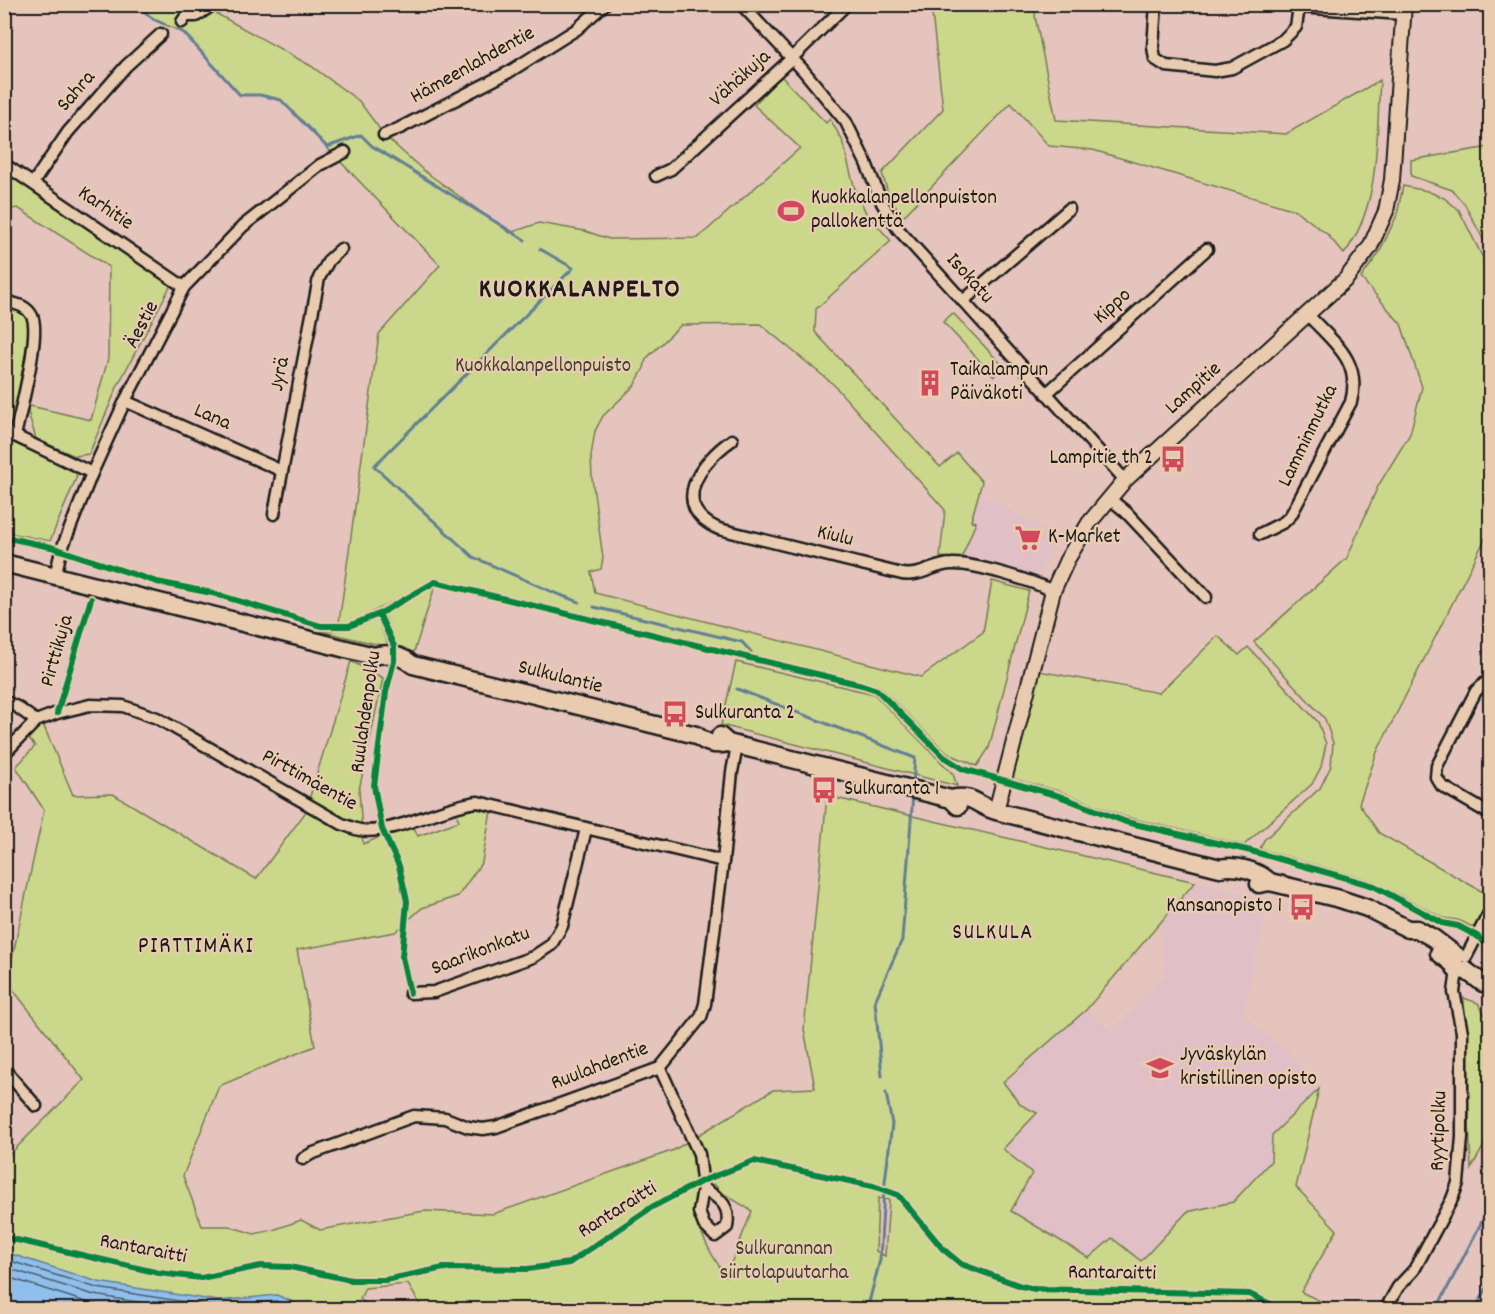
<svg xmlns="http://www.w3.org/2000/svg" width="1495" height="1314" font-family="Dekko,sans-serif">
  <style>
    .built { fill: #e0bfc6 }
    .green { fill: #cbd78a; stroke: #747a53; stroke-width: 1.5; fill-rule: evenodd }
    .water { fill: #90bfeb; stroke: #627e98; stroke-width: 1.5 }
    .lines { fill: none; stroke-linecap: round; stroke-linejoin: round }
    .shore { stroke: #4a5d6f; stroke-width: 1.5 }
    .stream { stroke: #627e98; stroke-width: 3 }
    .minor-casing { stroke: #1c1c1c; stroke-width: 15 }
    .tertiary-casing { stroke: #1c1c1c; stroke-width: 18 }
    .secondary-casing { stroke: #1c1c1c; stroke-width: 21 }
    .minor { stroke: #e9ccb0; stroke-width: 10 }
    .tertiary { stroke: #e9ccb0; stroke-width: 14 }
    .secondary { stroke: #e9ccb0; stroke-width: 16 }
    .cycleway-casing { stroke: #e9ccb0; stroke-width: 10 }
    .cycleway { stroke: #00873e; stroke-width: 6 }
    .labels { text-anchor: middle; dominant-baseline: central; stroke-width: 4.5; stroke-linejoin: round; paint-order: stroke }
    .street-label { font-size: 21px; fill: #1c1c1c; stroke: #e9ccb0 }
    .poi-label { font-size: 21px; fill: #1c1c1c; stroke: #e9ccb0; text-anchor: start }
    .park-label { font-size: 21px; fill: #3f4132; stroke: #e9ccb0 }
    .neighbourhood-label { font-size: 22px; letter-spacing: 1.5px; fill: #1c1c1c; stroke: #e9ccb0 }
    .quarter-label { font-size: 24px; letter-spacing: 1.5px; fill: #1c1c1c; stroke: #e9ccb0 }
    .district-label { font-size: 27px; font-weight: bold; letter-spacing: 1.5px; fill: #1c1c1c; stroke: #e9ccb0 }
  </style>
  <rect width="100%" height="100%" fill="#e4c4bd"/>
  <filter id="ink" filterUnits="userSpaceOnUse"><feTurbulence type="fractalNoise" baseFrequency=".0167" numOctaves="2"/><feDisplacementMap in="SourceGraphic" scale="12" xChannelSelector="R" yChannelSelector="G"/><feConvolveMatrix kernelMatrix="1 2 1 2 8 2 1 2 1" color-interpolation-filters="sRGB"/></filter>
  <g filter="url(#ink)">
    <!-- built -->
    <g class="built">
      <polygon points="979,493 1059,537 1035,577 961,559 976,523 971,521"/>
      <polygon points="1195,882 1267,902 1243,1016 1288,1053 1319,1089 1272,1135 1271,1161 1233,1202 1187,1212 1141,1261 1089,1258 1010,1211 1003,1150 1021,1105 1003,1082 1086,1010 1113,1032 1165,975 1160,923"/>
    </g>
    <!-- green -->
    <g class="green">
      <polygon points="136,5 201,5 311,66 359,101 384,135 423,170 510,233 539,223 585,231 609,239 698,238 800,148 754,105 781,76 826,123 830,119 842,140 854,186 866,213 891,241 816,309 815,332 940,467 957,453 982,482 971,521 976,522 961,559 940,557 945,510 833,384 760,324 681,325 646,359 644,368 634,386 603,416 595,431 591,456 592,478 603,558 601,569 591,572 595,593 921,677 983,632 992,581 1029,591 989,748 977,766 947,753 880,687 577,613 436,580 350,623 339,623 379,334 440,265 281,100 260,95 240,95 184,33 153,19"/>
      <path d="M 931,5 L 1036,5 L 1035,16 L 1056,120 L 1286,134 L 1380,80 C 1376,138 1381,205 1344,254 L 1327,234 L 1295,210 L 1093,150 L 1049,146 L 1011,103 L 902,218 L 887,190 L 882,173 L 943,109 Z"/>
      <polygon points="1490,147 1490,252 1465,205 1452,190 1411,176 1411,160"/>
      <polygon points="4,165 173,281 118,385 89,454 75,456 36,439 26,405 91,420 108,359 109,267 18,208 5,210"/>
      <polygon points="1403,186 1427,191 1444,198 1459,210 1490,272 1490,529 1377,752 1359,804 1379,833 1490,896 1490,901 1475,928 1458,920 1443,918 1375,882 1260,849 1264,840 1320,788 1331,766 1333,743 1325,719 1254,642 1347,558 1378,486 1410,434 1422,387 1401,324 1361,278 1379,253 1397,215"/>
      <path d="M 5,306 C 14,308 23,310 28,320 C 36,336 18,397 14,418 L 10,425 L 5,427 Z"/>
      <polygon points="953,313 1004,367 994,376 943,322"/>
      <polygon points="5,439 72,468 77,476 50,541 5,532"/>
      <polygon points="435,586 414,652 399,649 384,614"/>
      <polygon points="377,619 389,647 320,631 350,630"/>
      <polygon points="1218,636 1239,655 1248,647 1318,722 1326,744 1321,767 1312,784 1244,845 1126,817 1059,791 1011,778 1039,671 1159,693"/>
      <path d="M 351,661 L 383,678 L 359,790 L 363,844 L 412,824 L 418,836 L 459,821 L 455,810 L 467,808 L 491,811 L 482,862 L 458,896 L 422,908 L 395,932 L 297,950 L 315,1046 L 219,1086 L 183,1176 L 202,1226 L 229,1226 L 254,1234 L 273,1230 L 301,1220 L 320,1230 L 424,1211 L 493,1214 L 674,1150 L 773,1090 L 815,1088 L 804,1029 L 827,796 L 1195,882 L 1086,1010 L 1003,1082 L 1021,1105 L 1037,1113 L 1003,1149 L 1032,1173 L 1011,1211 L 1089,1258 L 1112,1238 L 1141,1261 L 1187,1212 L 1233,1202 L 1271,1161 L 1272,1135 L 1319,1089 L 1296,1187 L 1337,1230 L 1301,1292 L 1337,1309 L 419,1310 L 422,1308 L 408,1284 L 365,1288 L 360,1299 L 374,1309 L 5,1309 L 4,1160 L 84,1080 L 7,982 L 44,810 L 16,767 L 35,746 L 25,735 L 42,722 L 73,795 L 113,794 L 256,879 L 305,813 ZM 714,1184 L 721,1192 L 752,1211 L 726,1276 C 708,1251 692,1222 696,1191 ZM 878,1198 L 889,1200 L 885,1256 L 876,1251 Z"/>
      <polygon points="736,662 874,694 953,774 957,786 721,725"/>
      <polygon points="1464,998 1478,1003 1490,1023 1490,1134 1471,1169"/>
    </g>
    <!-- water -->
    <polygon class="water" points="5,1252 98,1282 218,1301 277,1295 309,1309 5,1309"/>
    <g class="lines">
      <!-- shore -->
      <g class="shore">
        <polyline points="4,1259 97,1288 217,1307 276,1301 296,1310"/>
        <polyline points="4,1267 94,1295 187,1310"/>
        <polyline points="4,1276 92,1304 129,1310"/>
      </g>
      <!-- stream -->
      <g class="stream">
        <polyline points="136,4 153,19 164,24"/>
        <polyline points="178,30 184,33 240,95 260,95 281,100 327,147 361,135 372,146 525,240"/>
        <polyline points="540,249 573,268 374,466 473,557 555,593 579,602"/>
        <polyline points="594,607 742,642 751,652"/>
        <polyline points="737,689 915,758 913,785"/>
        <polyline points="882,1076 875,1001 902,940 913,794"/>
        <polyline points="867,1310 880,1260 884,1190 892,1124 886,1093"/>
        <polyline points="1436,1310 1490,1206"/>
        <polyline points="1475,1310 1490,1282"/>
      </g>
      <!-- minor casing -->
      <g class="minor-casing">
        <g id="minor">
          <polyline points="741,4 803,70 846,122 866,163 882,203 898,229 1125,480"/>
          <polyline points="1156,4 1153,47 1155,59 1166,66 1215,71 1232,68 1283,40 1296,27 1299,7 1403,14"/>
          <polyline points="182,22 186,16 196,16 214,4"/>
          <polyline points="384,135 400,128 509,72 577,29 605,4"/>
          <polyline points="4,164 184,287"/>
          <polyline points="656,176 671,169 791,59 847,4"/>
          <polyline points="33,183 68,132 126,66 161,34"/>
          <path d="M 4,301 C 16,304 26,305 32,316 C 41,334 20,412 15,436"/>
          <polyline points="963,301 1069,209"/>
          <polyline points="1046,394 1207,249"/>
          <polyline points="125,401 282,471"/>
          <polyline points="4,435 15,436 92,473"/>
          <path d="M 732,440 C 700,462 668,507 719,529 L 902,574 C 923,577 933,564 952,564 C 975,563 1032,581 1053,591"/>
          <polyline points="1109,498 1126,512 1206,597"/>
          <polyline points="274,514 319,278 329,260 341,249"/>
          <path d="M 1260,534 L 1284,522 L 1291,515 L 1351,402 C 1362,361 1334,343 1308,315"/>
          <polyline points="55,576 61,551 92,473 125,401 184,287 243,226 320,165 345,152"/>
          <polyline points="1490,682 1486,682 1476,691 1437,766 1436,777 1442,786 1490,814"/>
          <polyline points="4,701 17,707 36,721"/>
          <path d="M 4,754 L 36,721 L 57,713 L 90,705 L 123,706 L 157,718 L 342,824 C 348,826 354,829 360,830 C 390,836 444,805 478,802 L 723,861"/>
          <polyline points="1466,957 1490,911"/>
          <polyline points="410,993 434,992 533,957 551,945 562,926 586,829"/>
          <path d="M 660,1068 L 699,1154 L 703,1188 L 699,1212 L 704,1225 L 715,1236 L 727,1227 C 731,1205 720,1199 703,1188"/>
          <polyline points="4,1069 36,1106"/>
          <polyline points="303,1159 311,1154 414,1116 445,1118 468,1127 483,1129 496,1127 660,1068 701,1017 705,1004 723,861 732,772 737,746"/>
          <polyline points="1385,1310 1398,1287 1414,1270 1452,1199 1458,1183 1462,1137 1462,1032 1454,992 1457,971"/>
        </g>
      </g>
      <!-- tertiary casing -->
      <g class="tertiary-casing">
        <polyline id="tertiary" points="996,811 1053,591 1067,560 1089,523 1125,480 1346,279 1370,247 1386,211 1392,180 1404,4"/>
      </g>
      <!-- secondary casing -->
      <g class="secondary-casing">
        <g id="secondary">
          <path d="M 4,563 L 374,656 C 389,652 401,655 413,665 L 696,735 C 707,744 715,746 728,743"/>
          <polyline points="720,736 728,743 951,799 958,806"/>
          <path d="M 951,799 C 975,794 976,806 996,811 L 1220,868 C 1237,865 1257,870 1270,882"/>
          <polyline points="1259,884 1270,882 1340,899 1367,908 1408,929 1417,929 1433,938 1457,956"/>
          <polyline points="1439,953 1453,964 1457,971 1465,970"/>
          <polyline points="1465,970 1483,983 1490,984"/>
        </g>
      </g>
      <!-- minor -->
      <use href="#minor" class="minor"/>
      <!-- tertiary -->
      <use href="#tertiary" class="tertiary"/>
      <!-- secondary -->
      <use href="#secondary" class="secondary"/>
      <!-- cycleway casing -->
      <g class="cycleway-casing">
        <g id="cycleway">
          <polyline points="4,537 51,547 157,582 212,593 321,626 349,626 379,614 435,582 862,685 877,690 944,757 963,769 1059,796 1126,822 1251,851 1374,886 1442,923 1458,926 1477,936 1490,947"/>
          <polyline points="379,614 394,646 394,661 386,692 374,786 382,829 399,866 407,901 402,957 410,993"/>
          <polyline points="57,713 91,599"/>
          <polyline points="4,1237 159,1273 201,1278 261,1266 290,1267 351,1280 385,1280 444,1268 528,1269 569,1263 652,1207 702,1181 754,1161 873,1186 898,1195 943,1249 961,1264 1021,1286 1035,1289 1249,1294 1283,1310"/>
        </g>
      </g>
      <!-- cycleway -->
      <use href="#cycleway" class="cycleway"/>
    </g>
  </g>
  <!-- icons -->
  <defs>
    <g id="stadium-bare" transform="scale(2.07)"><path d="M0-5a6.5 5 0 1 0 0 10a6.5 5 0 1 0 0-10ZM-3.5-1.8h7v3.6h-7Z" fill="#d1495b" stroke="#e9ccb0" stroke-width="2.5" paint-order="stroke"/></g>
    <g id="building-bare" transform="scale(2.07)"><path d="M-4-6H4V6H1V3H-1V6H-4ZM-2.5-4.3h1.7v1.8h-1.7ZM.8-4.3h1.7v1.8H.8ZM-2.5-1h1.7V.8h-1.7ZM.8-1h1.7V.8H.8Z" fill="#d1495b" stroke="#e9ccb0" stroke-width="2.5" paint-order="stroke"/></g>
    <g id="bus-bare" transform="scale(2.07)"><path d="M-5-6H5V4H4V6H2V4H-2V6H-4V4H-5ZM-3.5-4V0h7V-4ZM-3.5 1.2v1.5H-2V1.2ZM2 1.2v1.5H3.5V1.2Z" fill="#d1495b" stroke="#e9ccb0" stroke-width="2.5" paint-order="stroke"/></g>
    <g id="supermarket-bare" transform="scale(2.07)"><path d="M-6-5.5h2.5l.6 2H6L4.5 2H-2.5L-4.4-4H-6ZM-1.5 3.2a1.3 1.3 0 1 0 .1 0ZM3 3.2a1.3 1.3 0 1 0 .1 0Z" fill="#d1495b" stroke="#e9ccb0" stroke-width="2.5" paint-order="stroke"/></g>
    <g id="school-bare" transform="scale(2.07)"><path d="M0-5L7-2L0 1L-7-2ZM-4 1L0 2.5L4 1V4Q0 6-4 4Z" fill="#d1495b" stroke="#e9ccb0" stroke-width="2.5" paint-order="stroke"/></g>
  </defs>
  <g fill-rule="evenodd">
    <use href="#stadium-bare" x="791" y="211"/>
    <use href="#building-bare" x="930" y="383"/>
    <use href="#bus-bare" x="1173" y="459"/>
    <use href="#supermarket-bare" x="1028" y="538"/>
    <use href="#bus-bare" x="675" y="714"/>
    <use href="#bus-bare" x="824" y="790"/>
    <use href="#bus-bare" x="1302" y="907"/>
    <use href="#school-bare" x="1160" y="1068"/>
  </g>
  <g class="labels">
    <!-- street labels -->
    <g class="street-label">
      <text transform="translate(473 66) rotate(-29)">Hämeenlahdentie</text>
      <text transform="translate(741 79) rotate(-42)">Vähäkuja</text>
      <text transform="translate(77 92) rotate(-49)">Sahra</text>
      <text transform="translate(105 209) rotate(34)">Karhitie</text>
      <text transform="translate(969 279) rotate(48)">Isokatu</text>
      <text transform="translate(1113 307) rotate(-42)">Kippo</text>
      <text transform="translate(143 325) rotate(-63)">Äestie</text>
      <text transform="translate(281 374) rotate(-79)">Jyrä</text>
      <text transform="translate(1194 389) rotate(-42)">Lampitie</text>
      <text transform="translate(212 418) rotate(24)">Lana</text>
      <text transform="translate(1309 436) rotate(-64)">Lamminmutka</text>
      <text transform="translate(835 537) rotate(14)">Kiulu</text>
      <text transform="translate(58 651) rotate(-74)">Pirttikuja</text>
      <text transform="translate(560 678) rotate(14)">Sulkulantie</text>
      <text transform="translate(367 712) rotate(-82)">Ruulahdenpolku</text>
      <text transform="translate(309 781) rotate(29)">Pirttimäentie</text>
      <text transform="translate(481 952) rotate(-21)">Saarikonkatu</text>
      <text transform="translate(600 1067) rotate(-21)">Ruulahdentie</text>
      <text transform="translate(1440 1131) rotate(-88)">Ryytipolku</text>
      <text transform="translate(618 1211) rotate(-32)">Rantaraitti</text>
      <text transform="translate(143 1250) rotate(11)">Rantaraitti</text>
      <text transform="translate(1112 1274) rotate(1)">Rantaraitti</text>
    </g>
    <!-- poi labels -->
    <g class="poi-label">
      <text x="811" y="199">Kuokkalanpellonpuiston<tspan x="811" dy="24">pallokenttä</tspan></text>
      <text x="950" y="371">Taikalampun<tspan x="950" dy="24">Päiväkoti</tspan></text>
      <text x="1153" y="459" text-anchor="end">Lampitie th 2</text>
      <text x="1048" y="538">K-Market</text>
      <text x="695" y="714">Sulkuranta 2</text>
      <text x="844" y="790">Sulkuranta 1</text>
      <text x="1282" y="907" text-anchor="end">Kansanopisto 1</text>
      <text x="1180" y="1056">Jyväskylän<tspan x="1180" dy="24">kristillinen opisto</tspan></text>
    </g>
    <!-- park labels -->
    <g class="park-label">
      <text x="543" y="367">Kuokkalanpellonpuisto</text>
      <text x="784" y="1250">Sulkurannan<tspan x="784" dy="24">siirtolapuutarha</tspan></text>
    </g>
    <!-- neighbourhood labels -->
    <g class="neighbourhood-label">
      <text x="993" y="933">SULKULA</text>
    </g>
    <!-- quarter labels -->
    <g class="quarter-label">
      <text x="196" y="947">PIRTTIMÄKI</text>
    </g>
    <!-- district labels -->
    <g class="district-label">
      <text x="580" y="290">KUOKKALANPELTO</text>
    </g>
  </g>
  <!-- margin -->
  <rect width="1495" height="1314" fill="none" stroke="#e9ccb0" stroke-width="24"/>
  <rect x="12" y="12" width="1471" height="1290" fill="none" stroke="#1c1c1c" stroke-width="2" filter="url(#ink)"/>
</svg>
